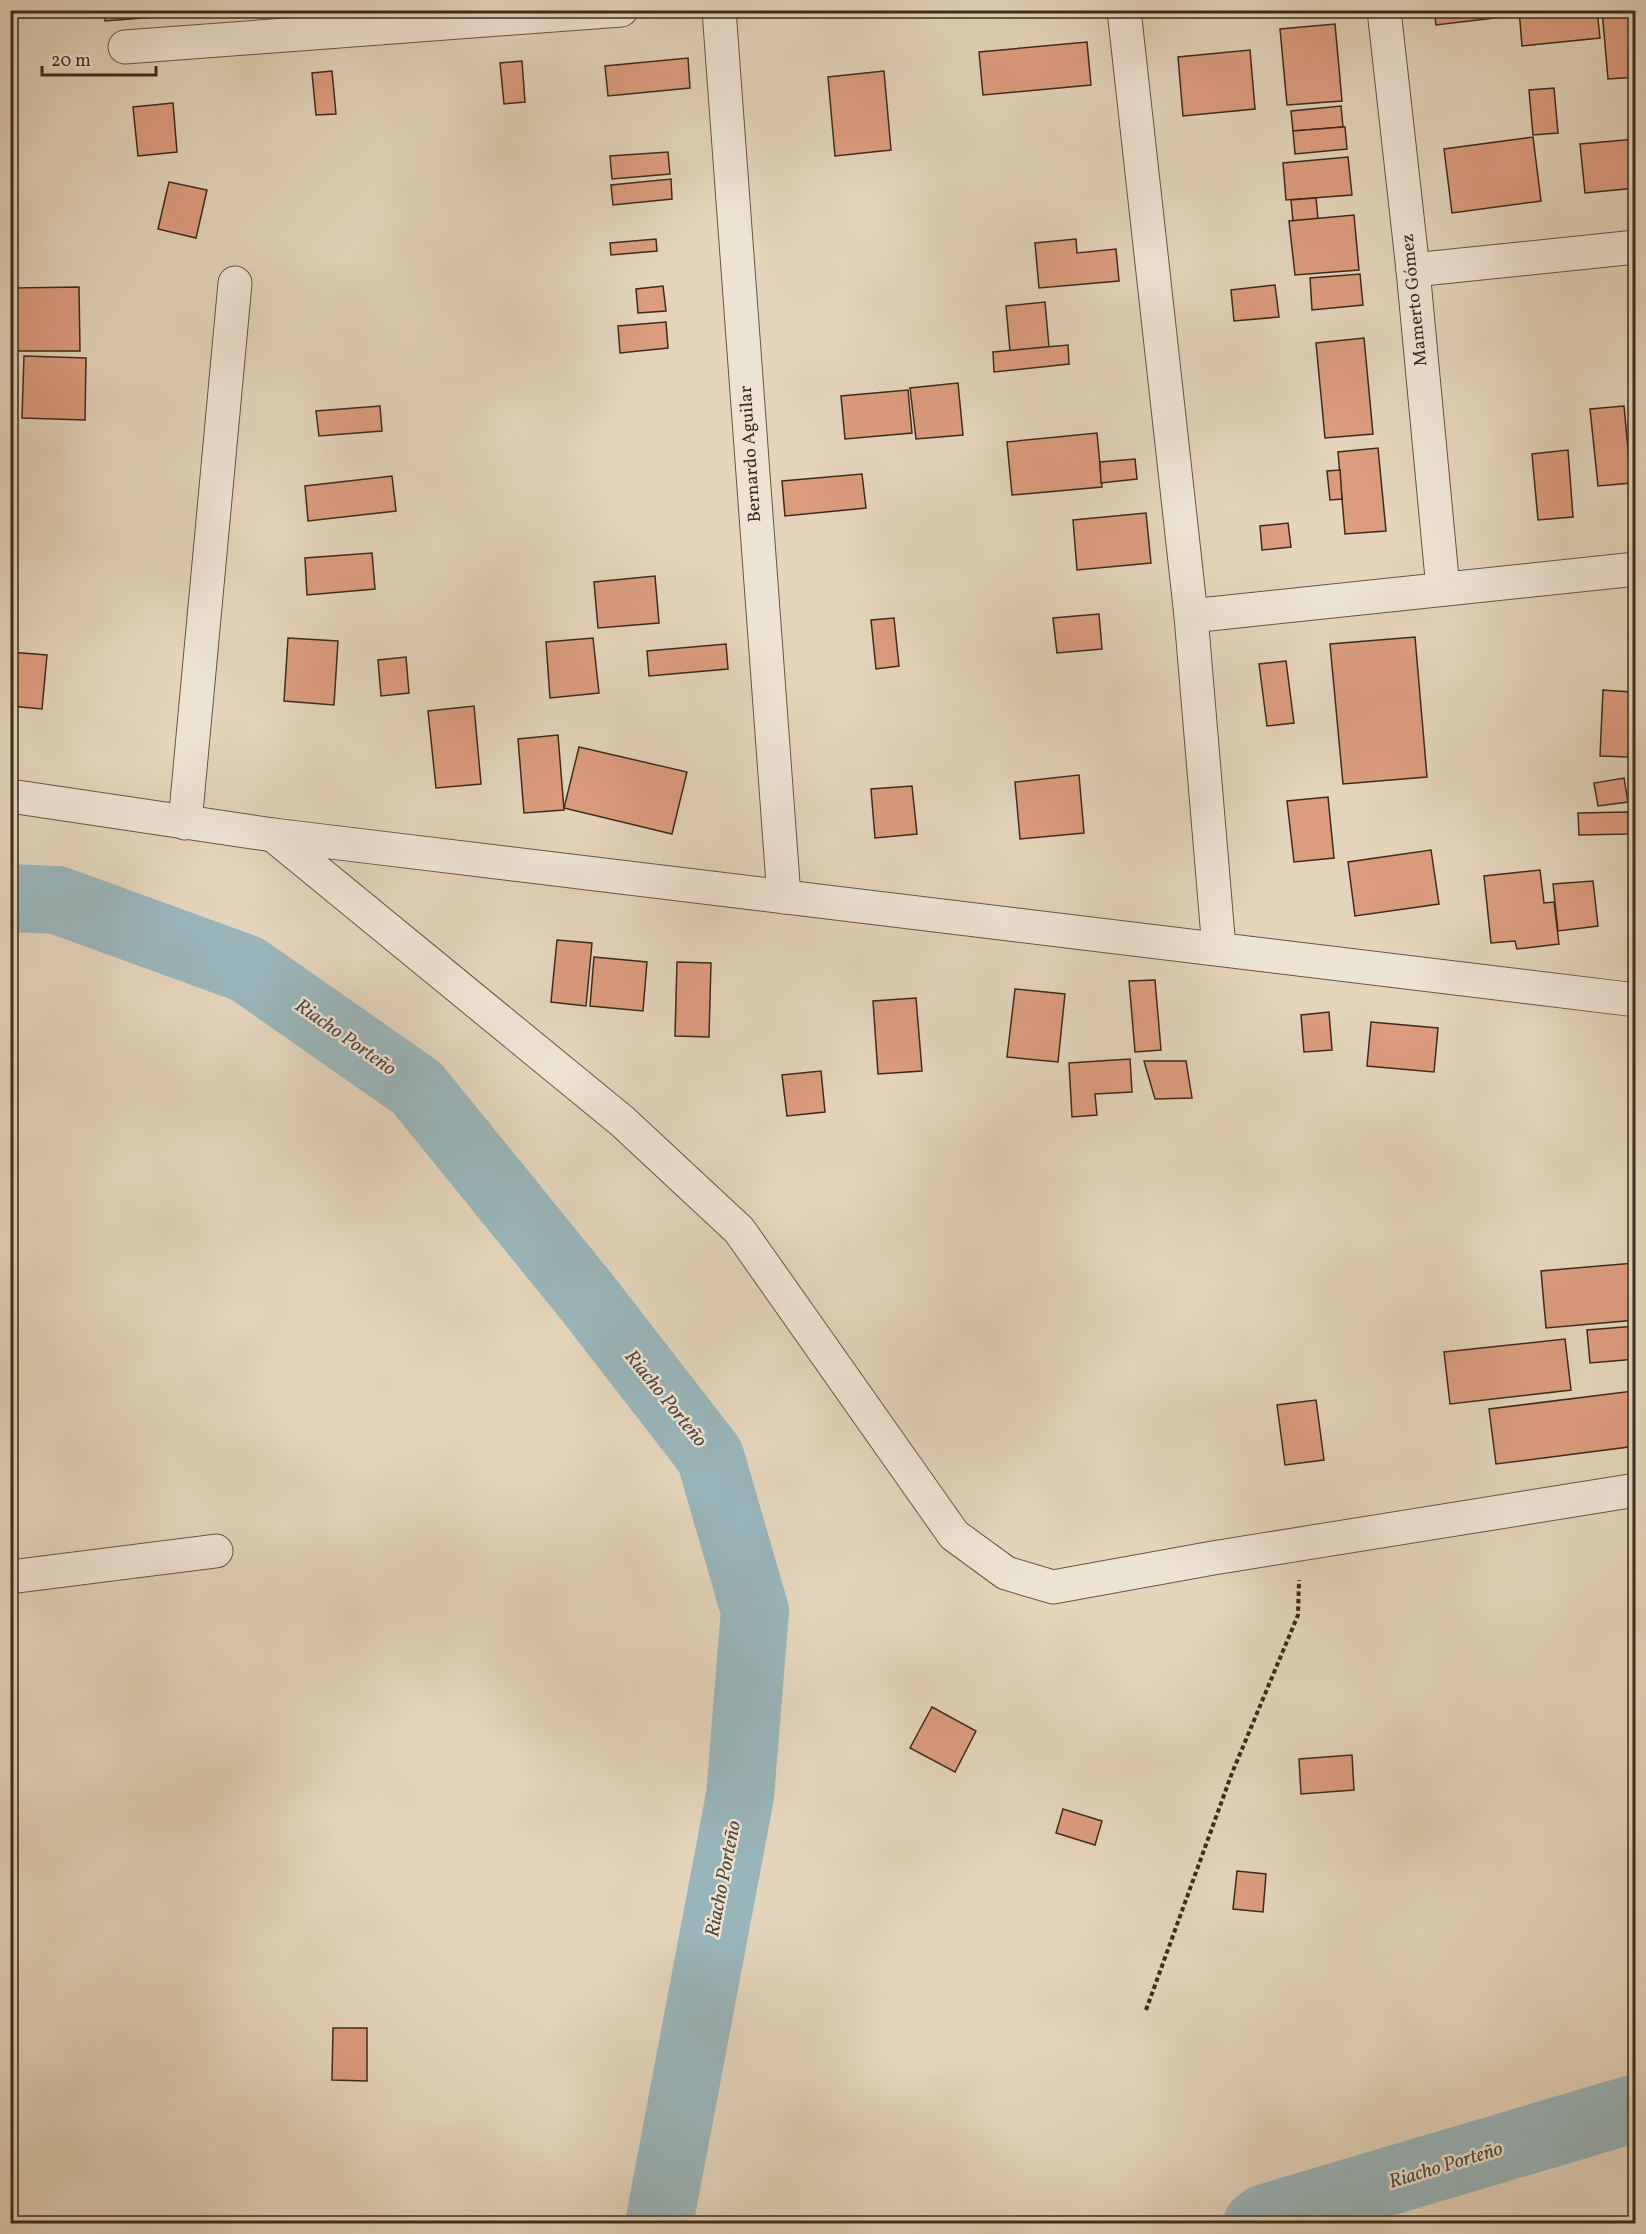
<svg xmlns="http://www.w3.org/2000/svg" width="1646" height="2234" font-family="Vollkorn,serif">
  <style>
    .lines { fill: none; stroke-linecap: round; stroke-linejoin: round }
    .river { stroke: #99b5ba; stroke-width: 68 }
    .building { fill: #dc9c7f; stroke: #3e2b1d; stroke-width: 1.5 }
    .minor-casing { stroke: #675544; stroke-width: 35 }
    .path { stroke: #3e2b1d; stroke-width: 4; stroke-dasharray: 4.5 3; stroke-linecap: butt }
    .minor { stroke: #ede3d3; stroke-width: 33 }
    .labels { text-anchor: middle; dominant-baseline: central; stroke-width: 5; stroke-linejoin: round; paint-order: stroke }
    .street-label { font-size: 18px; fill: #3e2b1d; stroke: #ede3d3 }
    .water-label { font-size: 20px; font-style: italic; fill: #50473c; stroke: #ede3d3 }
  </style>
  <rect width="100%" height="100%" fill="#e3d4bb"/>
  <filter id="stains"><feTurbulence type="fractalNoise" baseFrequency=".00333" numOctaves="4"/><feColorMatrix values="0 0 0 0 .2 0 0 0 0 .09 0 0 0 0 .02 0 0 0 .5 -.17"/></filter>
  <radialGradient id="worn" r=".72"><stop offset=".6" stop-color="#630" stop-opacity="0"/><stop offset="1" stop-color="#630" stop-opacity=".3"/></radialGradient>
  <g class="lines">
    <!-- river -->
    <g class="river">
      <polyline points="10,898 57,900 247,969 417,1088 586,1296 710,1456 755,1611 740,1796 659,2224"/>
      <polyline points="1257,2224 1265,2218 1636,2108"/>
    </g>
  </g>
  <!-- building -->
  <g class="building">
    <polygon points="104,10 155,10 155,17 105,21"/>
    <polygon points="219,10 250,10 250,13 220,16"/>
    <polygon points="1434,10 1518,10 1519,15 1436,25"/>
    <polygon points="1519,10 1597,10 1600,38 1522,46"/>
    <polygon points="1602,10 1636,10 1636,77 1608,79"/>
    <polygon points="1335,24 1342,101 1287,105 1280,29"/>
    <polygon points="1087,42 1091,85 983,95 979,52"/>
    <polygon points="1250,50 1255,109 1183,116 1178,57"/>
    <polygon points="688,58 690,88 608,96 605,66"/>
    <polygon points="522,61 525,102 504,104 500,63"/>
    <polygon points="332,71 336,114 316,115 312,73"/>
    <polygon points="884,71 891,150 835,156 828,77"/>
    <polygon points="1636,81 1636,103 1633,103 1631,82"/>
    <polygon points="1554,88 1558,133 1533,135 1529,90"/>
    <polygon points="173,103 177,152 138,156 133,107"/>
    <polygon points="1341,106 1343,127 1293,131 1291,111"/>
    <polygon points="1343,127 1345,127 1347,149 1295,154 1293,131"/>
    <polygon points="1533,137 1541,201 1452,213 1444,149"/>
    <polygon points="1636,139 1636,188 1585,193 1580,144"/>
    <polygon points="668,152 670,174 612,179 610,156"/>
    <polygon points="1348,157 1352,195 1286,200 1283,163"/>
    <polygon points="671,179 672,199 613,205 611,185"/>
    <polygon points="169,182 207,190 196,238 158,229"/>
    <polygon points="1316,198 1318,219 1293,221 1291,200"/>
    <polygon points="1354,215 1359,270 1295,275 1289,221"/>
    <polygon points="656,239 657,251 611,255 610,243"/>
    <polygon points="1076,239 1077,253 1116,249 1119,281 1039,288 1035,243"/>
    <polygon points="1360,274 1363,305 1312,310 1310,278"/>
    <polygon points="1275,285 1279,317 1234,321 1231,290"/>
    <polygon points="663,286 666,311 638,313 636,289"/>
    <polygon points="79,287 80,351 15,351 14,288"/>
    <polygon points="1045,302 1049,347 1010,351 1006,306"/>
    <polygon points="666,322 668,348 620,353 618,326"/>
    <polygon points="1364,338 1373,434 1325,438 1316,343"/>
    <polygon points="1068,345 1069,364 994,372 993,352"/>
    <polygon points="24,356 86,358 85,420 22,418"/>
    <polygon points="958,383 963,435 916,439 910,388"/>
    <polygon points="908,390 912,433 845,439 841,396"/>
    <polygon points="380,406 382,431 319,436 316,411"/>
    <polygon points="1624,406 1631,483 1598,486 1590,409"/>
    <polygon points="1097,433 1102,487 1012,495 1007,442"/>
    <polygon points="1378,448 1386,531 1345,534 1338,452"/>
    <polygon points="1568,450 1573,517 1538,520 1532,454"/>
    <polygon points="1135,459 1137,479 1101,483 1100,462"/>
    <polygon points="1340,470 1342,499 1330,500 1327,471"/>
    <polygon points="862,474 866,508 785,516 782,481"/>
    <polygon points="392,476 396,511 308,521 305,486"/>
    <polygon points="1146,513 1151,563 1077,570 1073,520"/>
    <polygon points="1288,523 1291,547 1262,550 1260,526"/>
    <polygon points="372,553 375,589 307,595 305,558"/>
    <polygon points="655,576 659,623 598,628 594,582"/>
    <polygon points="1099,614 1102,649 1057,653 1053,618"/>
    <polygon points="894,618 899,666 876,669 871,620"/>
    <polygon points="1415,637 1427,777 1343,784 1330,644"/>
    <polygon points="288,638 338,641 334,705 284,701"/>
    <polygon points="593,638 599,693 550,698 546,642"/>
    <polygon points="726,644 728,669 649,676 647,651"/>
    <polygon points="10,652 47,655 42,709 10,706"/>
    <polygon points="406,657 409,693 381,696 378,660"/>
    <polygon points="1286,661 1294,723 1267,726 1259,664"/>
    <polygon points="1603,690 1631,692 1628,757 1600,756"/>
    <polygon points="474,706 481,784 436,788 428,711"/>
    <polygon points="558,735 564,810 524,813 518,739"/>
    <polygon points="579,747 687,772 672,834 564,808"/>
    <polygon points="1079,775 1084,833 1020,839 1015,782"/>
    <polygon points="1624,778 1628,802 1598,806 1594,783"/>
    <polygon points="912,786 917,834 875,838 871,789"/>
    <polygon points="1328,797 1334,858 1294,862 1287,801"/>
    <polygon points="1628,812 1628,834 1579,835 1578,813"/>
    <polygon points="1431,850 1439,904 1355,916 1348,862"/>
    <polygon points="1540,870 1544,903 1554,902 1559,944 1517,949 1515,941 1491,943 1484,876"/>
    <polygon points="1593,881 1598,926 1558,931 1553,884"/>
    <polygon points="557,940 592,943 586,1006 551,1002"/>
    <polygon points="594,957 647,962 643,1011 590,1006"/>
    <polygon points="677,962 711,963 709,1037 675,1036"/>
    <polygon points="1155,980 1161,1050 1135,1052 1129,981"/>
    <polygon points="1015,989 1065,994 1058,1062 1007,1057"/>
    <polygon points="916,998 922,1071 878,1074 873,1001"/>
    <polygon points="1329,1012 1332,1050 1304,1052 1301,1015"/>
    <polygon points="1371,1022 1438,1028 1434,1072 1367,1066"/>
    <polygon points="1130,1059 1132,1092 1095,1094 1097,1115 1072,1117 1069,1063"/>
    <polygon points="1144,1061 1186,1061 1192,1098 1155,1099"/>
    <polygon points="821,1071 825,1112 787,1116 782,1075"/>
    <polygon points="1634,1263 1636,1320 1546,1328 1541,1271"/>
    <polygon points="1636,1326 1636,1359 1590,1363 1587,1330"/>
    <polygon points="1565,1339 1571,1390 1450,1404 1444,1352"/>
    <polygon points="1633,1391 1636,1446 1496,1464 1489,1409"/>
    <polygon points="1316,1400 1324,1460 1285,1465 1277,1405"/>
    <polygon points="932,1707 976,1731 955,1772 910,1748"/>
    <polygon points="1352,1755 1354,1790 1301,1794 1299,1759"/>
    <polygon points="1063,1809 1102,1821 1095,1845 1056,1833"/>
    <polygon points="1237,1871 1266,1874 1263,1912 1233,1909"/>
    <polygon points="333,2028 367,2028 367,2081 332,2080"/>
  </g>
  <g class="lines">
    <!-- minor casing -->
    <g class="minor-casing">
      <g id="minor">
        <polyline points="719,10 784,897"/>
        <polyline points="1124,10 1191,616 1219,949"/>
        <polyline points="1384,10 1413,270 1443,589"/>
        <polyline points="125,47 621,10"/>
        <polyline points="1413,270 1636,247"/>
        <polyline points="1191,616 1636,569"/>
        <polyline points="10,796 273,835 1636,1000"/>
        <polyline points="185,823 235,283"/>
        <polyline points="273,835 622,1121 739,1230 954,1535 1006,1573 1053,1587 1213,1558 1636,1490"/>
        <polyline points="10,1577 216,1551"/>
      </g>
    </g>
    <!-- path -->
    <polyline class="path" points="1146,2010 1232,1773 1298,1615 1299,1580"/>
    <!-- minor -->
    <use href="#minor" class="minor"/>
  </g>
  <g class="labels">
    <!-- street labels -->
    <g class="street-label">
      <text transform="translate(1415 300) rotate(-96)">Mamerto Gómez</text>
      <text transform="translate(751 454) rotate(-94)">Bernardo Aguilar</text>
    </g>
    <!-- water labels -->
    <g class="water-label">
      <text transform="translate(345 1038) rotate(35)">Riacho Porteño</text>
      <text transform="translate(665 1399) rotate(51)">Riacho Porteño</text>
      <text transform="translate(724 1879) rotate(-79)">Riacho Porteño</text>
      <text transform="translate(1446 2166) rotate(-17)">Riacho Porteño</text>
    </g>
  </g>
  <!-- margin -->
  <rect width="1646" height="2234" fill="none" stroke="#e3d4bb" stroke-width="36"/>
  <rect x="12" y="12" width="1622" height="2210" fill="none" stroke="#3e2b1d" stroke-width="3"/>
  <rect x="18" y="18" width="1610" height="2198" fill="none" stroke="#3e2b1d" stroke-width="1.5"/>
  <!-- scale -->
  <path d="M42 66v9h114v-9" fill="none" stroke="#3e2b1d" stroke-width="3"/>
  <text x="51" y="66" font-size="18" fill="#3e2b1d" stroke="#ede3d3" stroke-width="4.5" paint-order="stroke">20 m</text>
  <rect width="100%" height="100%" filter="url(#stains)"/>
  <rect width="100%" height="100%" fill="url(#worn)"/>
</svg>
